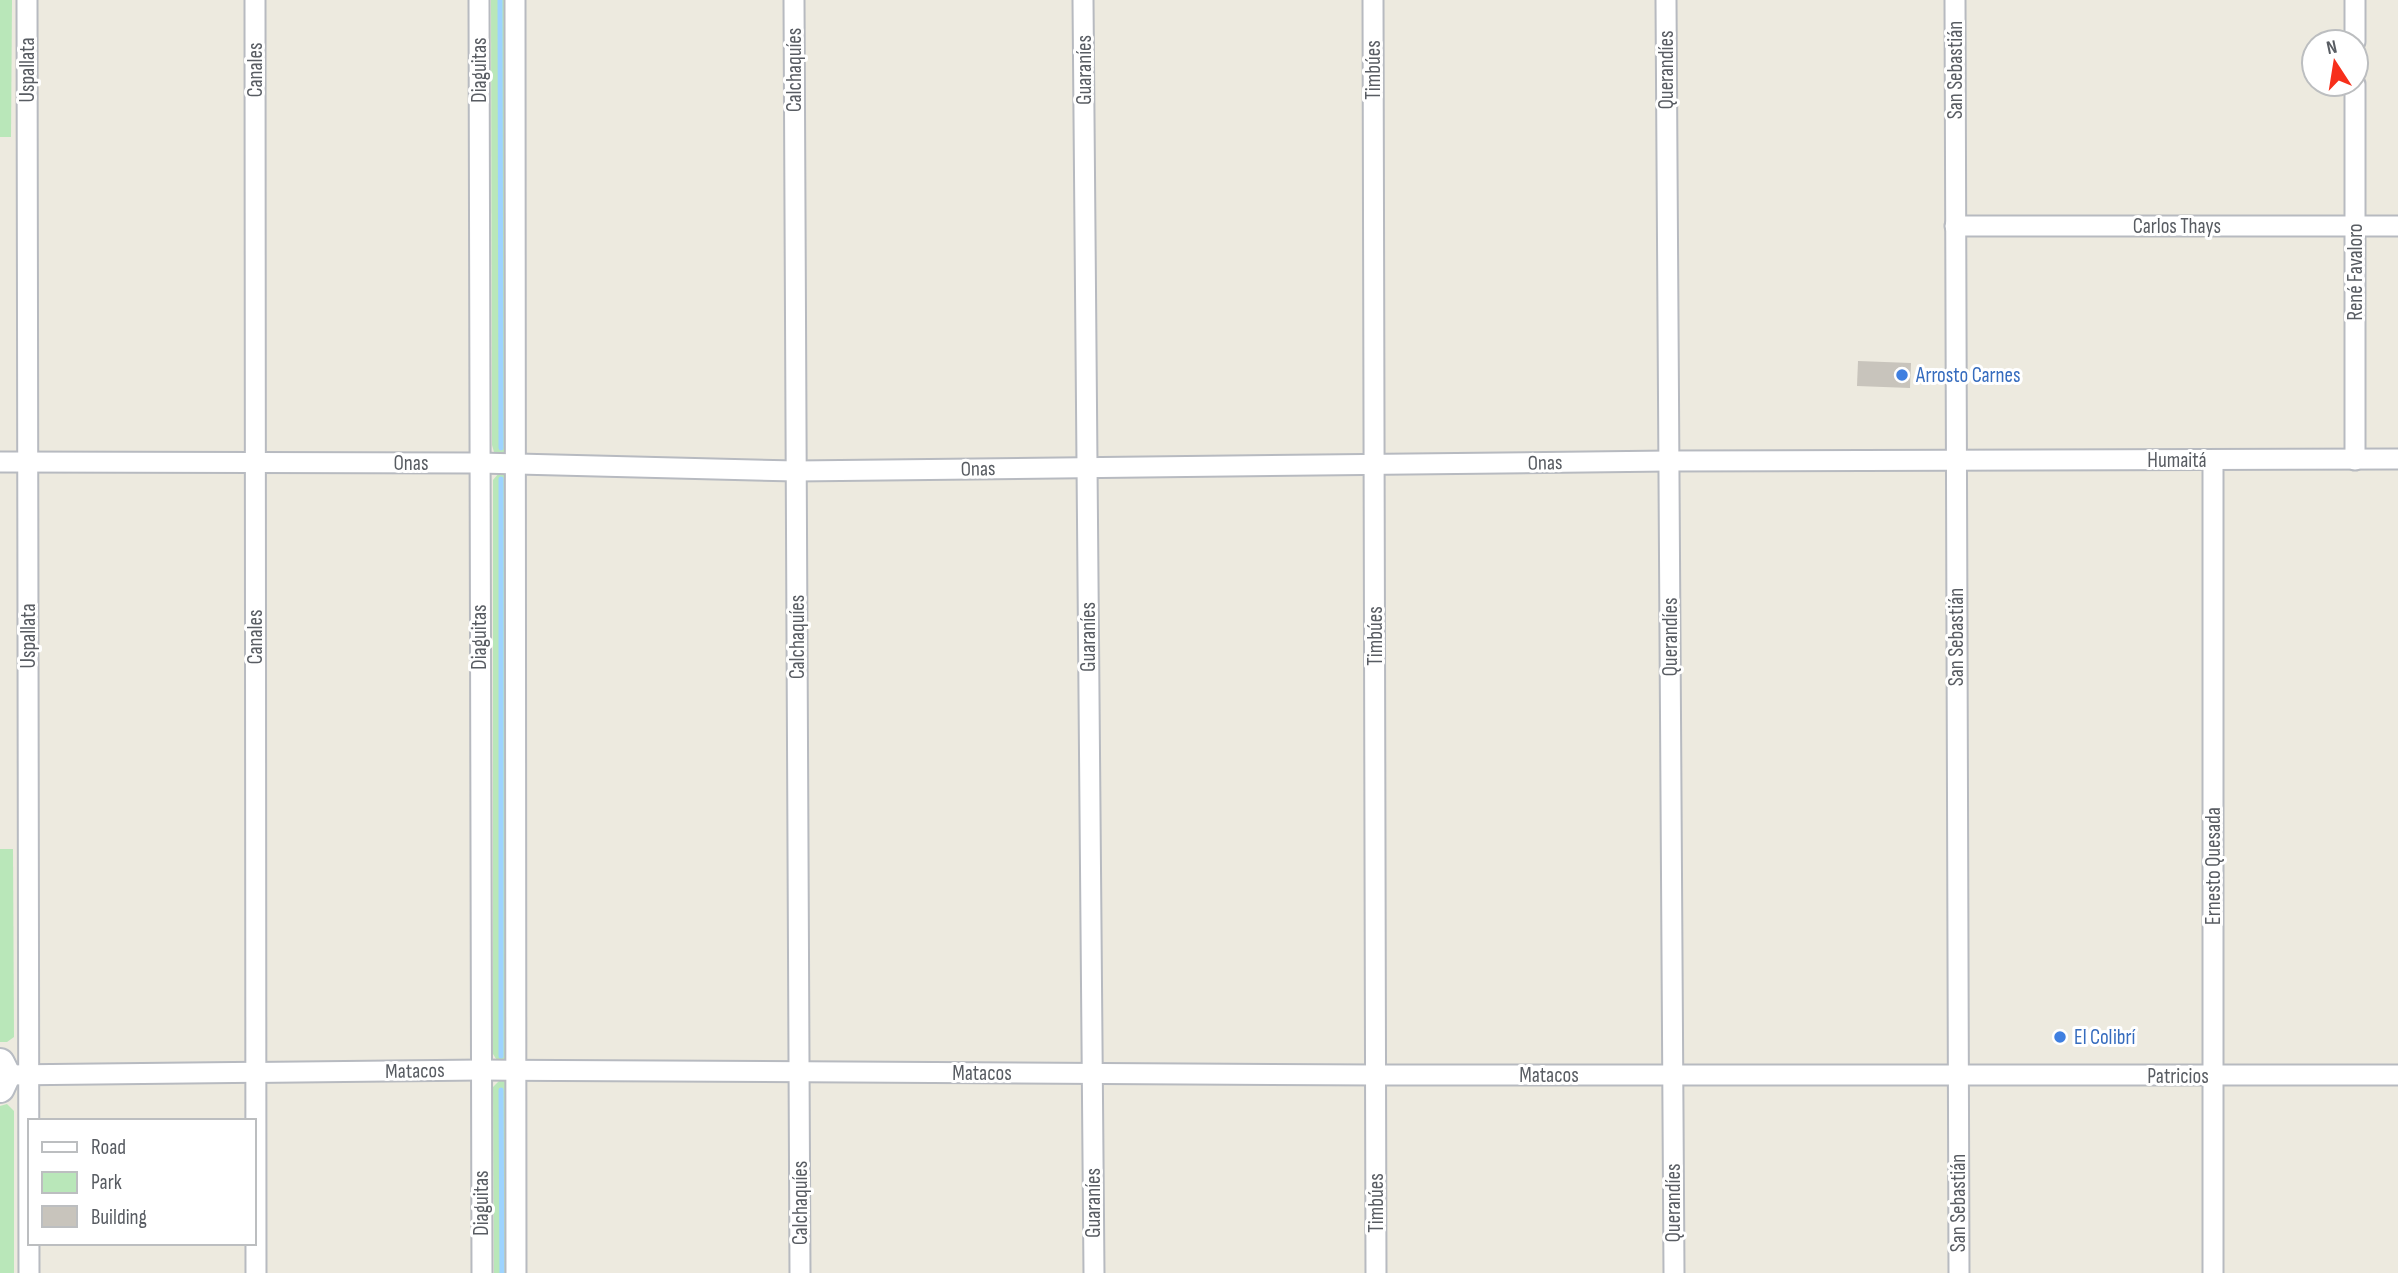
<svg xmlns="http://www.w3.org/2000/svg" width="2398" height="1273" font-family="'Sofia Sans Condensed',sans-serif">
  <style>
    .green { fill: #b9e7b9 }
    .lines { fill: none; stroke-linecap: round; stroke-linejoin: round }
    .stream { stroke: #9dd3ff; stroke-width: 5 }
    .building { fill: #c8c4bc }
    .street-casing { stroke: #b7bac0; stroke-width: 23 }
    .secondary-casing { stroke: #b8bcc3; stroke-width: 32 }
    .street { stroke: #fff; stroke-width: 19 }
    .secondary { stroke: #fff; stroke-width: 28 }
    .shop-dot { fill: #3f7fe0; stroke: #fff; stroke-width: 2.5 }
    .labels { text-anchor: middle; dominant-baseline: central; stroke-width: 6; stroke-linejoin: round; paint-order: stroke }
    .street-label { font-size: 21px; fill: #585c62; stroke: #fff }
    .shop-label { font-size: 21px; fill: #366cbe; stroke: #fff; text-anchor: start }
  </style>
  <rect width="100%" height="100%" fill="#edeadf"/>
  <!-- green -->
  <g class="green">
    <polygon points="0,0 12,0 11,137 0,137"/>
    <polygon points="491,0 509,0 509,451 501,455 494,452 492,445"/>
    <polygon points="499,473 509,475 511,1053 506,1063 498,1062 493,1054 493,480"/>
    <polygon points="0,849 13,849 14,1037 7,1042 0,1042"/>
    <polygon points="504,1080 510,1083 512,1273 494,1273 493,1087 499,1081"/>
    <polygon points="7,1104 14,1111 14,1273 0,1273 0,1106"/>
  </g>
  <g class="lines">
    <!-- stream -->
    <g class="stream">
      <polyline points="500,0 501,448"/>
      <polyline points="501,479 501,1056"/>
      <polyline points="501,1090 502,1273"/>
    </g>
  </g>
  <!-- building -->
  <polygon class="building" points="1858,361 1911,363 1910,388 1857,386"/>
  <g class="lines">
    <!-- street casing -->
    <g class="street-casing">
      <g id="street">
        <polyline points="27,0 29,1273"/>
        <polyline points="255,0 256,1273"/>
        <polyline points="479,0 482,1273"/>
        <polyline points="515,0 516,1273"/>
        <polyline points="794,0 800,1273"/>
        <polyline points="1083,0 1094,1273"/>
        <polyline points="1373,0 1376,1273"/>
        <polyline points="1666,0 1674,1273"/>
        <polyline points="1955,0 1959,1273"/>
        <polyline points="2355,0 2355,42"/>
        <polyline points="2355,84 2355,460"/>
        <polyline points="1955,226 2398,226"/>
        <polyline points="0,462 479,463 796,471 1669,461 2398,459"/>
        <polyline points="6,1075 481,1070 1376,1075 2398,1075"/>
        <polyline points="2213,1273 2213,460"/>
      </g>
    </g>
    <!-- secondary casing -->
    <g class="secondary-casing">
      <polyline id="secondary" points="0,1063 6,1075 0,1088"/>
    </g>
    <!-- street -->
    <use href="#street" class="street"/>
    <!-- secondary -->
    <use href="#secondary" class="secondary"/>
  </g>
  <!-- markers -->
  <g class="shop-dot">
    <circle cx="1902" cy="375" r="7"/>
    <circle cx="2060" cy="1037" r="7"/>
  </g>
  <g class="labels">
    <!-- street labels -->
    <g class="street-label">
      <text transform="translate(27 70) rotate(-90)">Uspallata</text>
      <text transform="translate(255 70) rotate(-90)">Canales</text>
      <text transform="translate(479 70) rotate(-90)">Diaguitas</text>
      <text transform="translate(794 70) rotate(-90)">Calchaquíes</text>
      <text transform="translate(1084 70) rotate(-90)">Guaraníes</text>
      <text transform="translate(1373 70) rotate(-90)">Timbúes</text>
      <text transform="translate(1666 70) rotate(-90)">Querandíes</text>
      <text transform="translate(1955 70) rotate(-90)">San Sebastián</text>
      <text x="2177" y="226">Carlos Thays</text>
      <text transform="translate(2355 272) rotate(-90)">René Favaloro</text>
      <text x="2177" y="460">Humaitá</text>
      <text x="411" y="463">Onas</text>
      <text transform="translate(1545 463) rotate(-1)">Onas</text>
      <text transform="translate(978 469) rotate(-1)">Onas</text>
      <text transform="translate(28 636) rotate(-90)">Uspallata</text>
      <text transform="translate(1375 636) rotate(-90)">Timbúes</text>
      <text transform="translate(255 637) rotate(-90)">Canales</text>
      <text transform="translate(479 637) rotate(-90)">Diaguitas</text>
      <text transform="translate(797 637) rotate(-90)">Calchaquíes</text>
      <text transform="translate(1088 637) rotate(-90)">Guaraníes</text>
      <text transform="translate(1670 637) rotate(-90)">Querandíes</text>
      <text transform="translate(1956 637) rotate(-90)">San Sebastián</text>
      <text transform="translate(2213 866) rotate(-90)">Ernesto Quesada</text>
      <text transform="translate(415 1071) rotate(-1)">Matacos</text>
      <text x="982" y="1073">Matacos</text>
      <text x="1549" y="1075">Matacos</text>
      <text x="2178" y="1076">Patricios</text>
      <text transform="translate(481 1203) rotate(-90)">Diaguitas</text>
      <text transform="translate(800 1203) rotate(-90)">Calchaquíes</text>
      <text transform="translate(1093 1203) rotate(-90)">Guaraníes</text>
      <text transform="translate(1376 1203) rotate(-90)">Timbúes</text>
      <text transform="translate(1673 1203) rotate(-90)">Querandíes</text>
      <text transform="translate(1958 1203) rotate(-90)">San Sebastián</text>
    </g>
    <!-- shop labels -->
    <g class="shop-label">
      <text x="1916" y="375">Arrosto Carnes</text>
      <text x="2074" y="1037">El Colibrí</text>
    </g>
  </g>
  <!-- legend -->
  <rect x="28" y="1119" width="228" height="126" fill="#ffffff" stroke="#bcbec0" stroke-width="2"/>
  <rect x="42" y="1142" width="35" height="10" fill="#ffffff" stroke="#bcbec0" stroke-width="2"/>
  <text x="91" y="1154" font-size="21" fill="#585c62">Road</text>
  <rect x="42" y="1172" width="35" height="21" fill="#b9e7b9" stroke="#bcbec0" stroke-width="2"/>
  <text x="91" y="1189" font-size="21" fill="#585c62">Park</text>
  <rect x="42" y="1206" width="35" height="21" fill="#c8c4bc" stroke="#bcbec0" stroke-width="2"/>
  <text x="91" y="1224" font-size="21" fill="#585c62">Building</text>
  <!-- north arrow -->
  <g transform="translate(2335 63) rotate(348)"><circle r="33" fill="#ffffff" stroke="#bcbec0" stroke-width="2"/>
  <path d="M0-5L12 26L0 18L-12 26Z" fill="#f72f1b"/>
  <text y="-10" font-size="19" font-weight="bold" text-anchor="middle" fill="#585c62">N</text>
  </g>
</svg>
